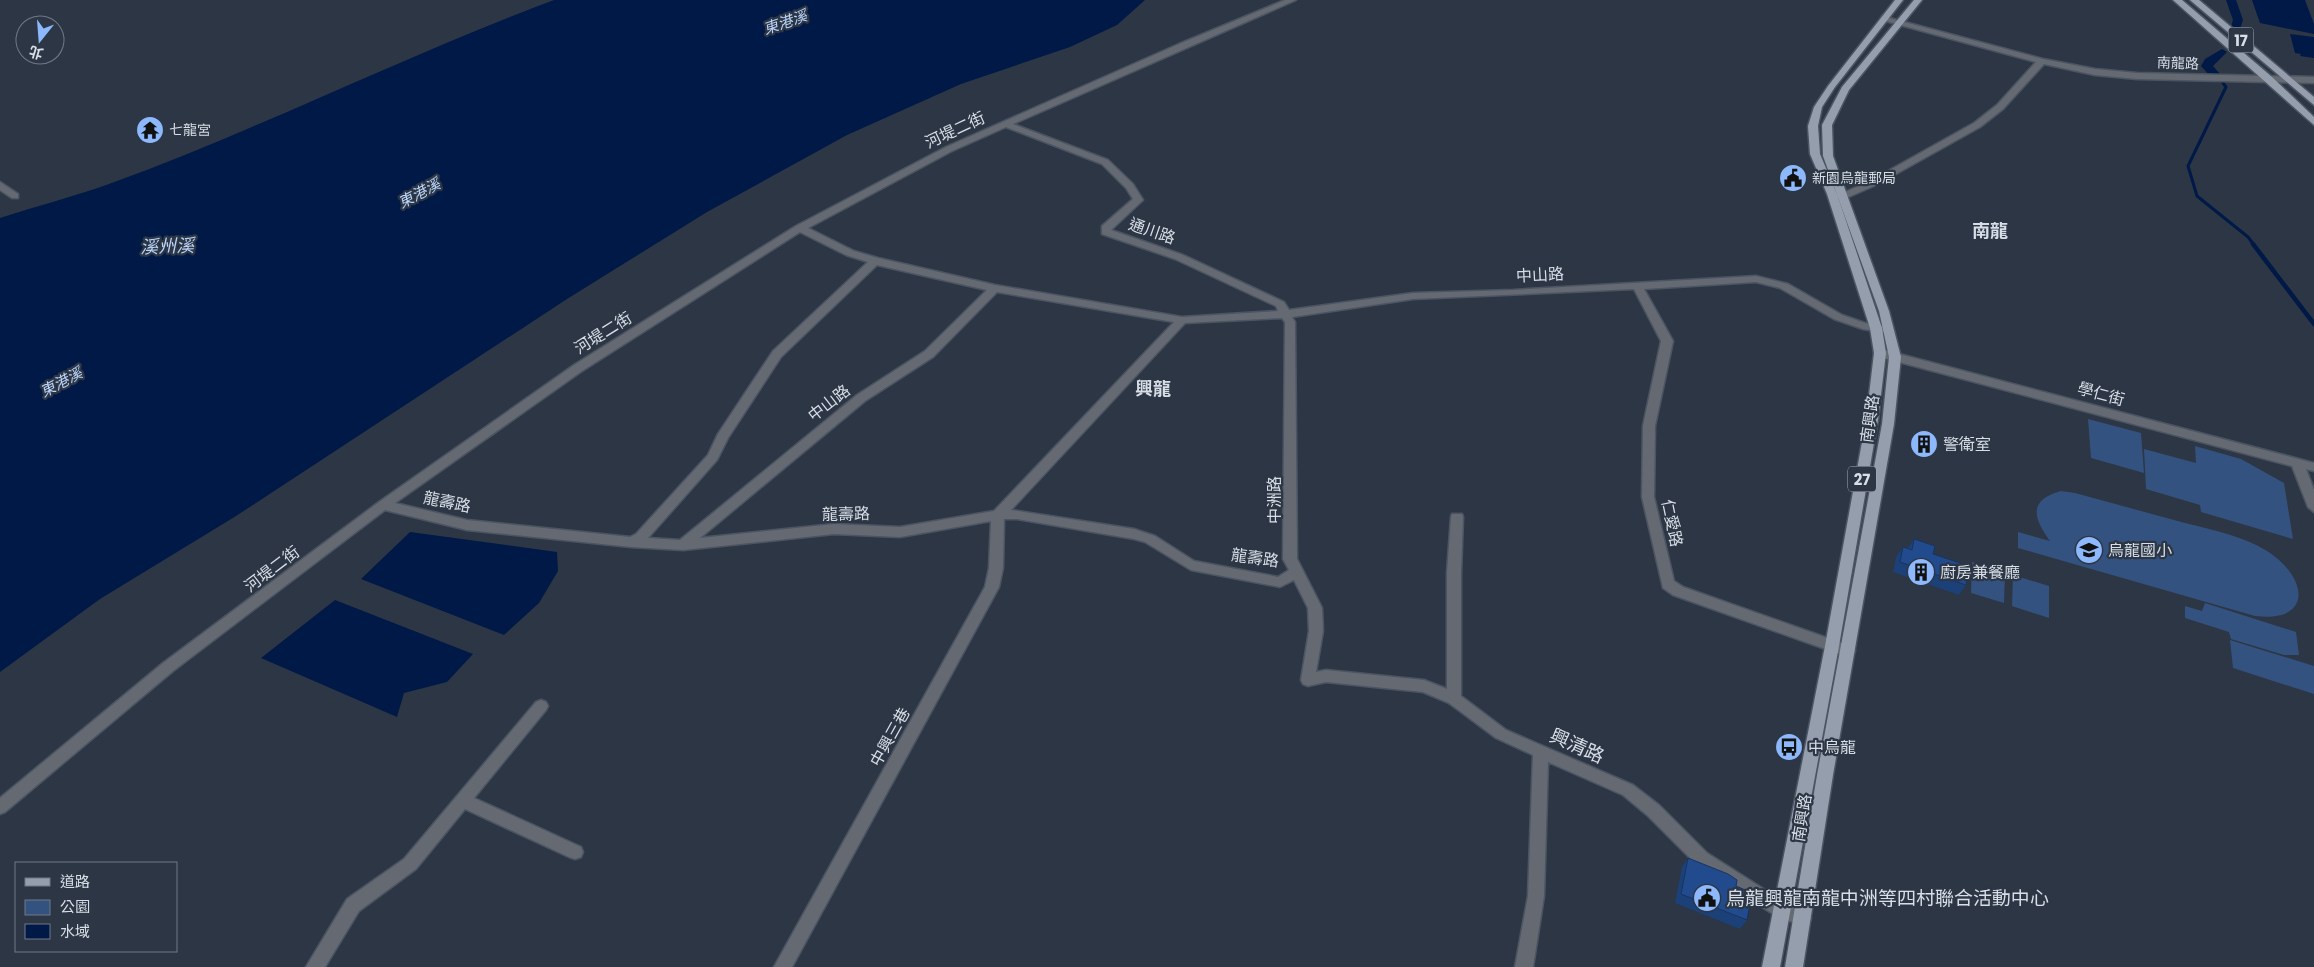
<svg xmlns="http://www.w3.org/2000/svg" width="2314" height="967" font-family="Poppins,'Noto Sans TC',sans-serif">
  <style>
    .green { fill: #34527f }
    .water { fill: #001947 }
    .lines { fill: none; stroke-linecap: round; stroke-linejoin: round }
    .stream-far1 { stroke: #001947; stroke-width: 3 }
    .stream { stroke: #001947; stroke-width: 4.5 }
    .canal { fill: #001947; fill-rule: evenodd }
    .minor-casing { stroke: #4b5462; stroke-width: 3 }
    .major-casing { stroke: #4b5462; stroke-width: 3 }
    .minor { fill: #656a72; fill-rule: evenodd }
    .major { fill: #949ead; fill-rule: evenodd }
    .wall { fill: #1c4078 }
    .building { fill: #214b8c; stroke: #173462 }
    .labels { text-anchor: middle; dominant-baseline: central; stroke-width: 4.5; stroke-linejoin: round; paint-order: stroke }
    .far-street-label { font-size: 14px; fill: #d8dee7; stroke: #2c3645 }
    .far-poi-label { font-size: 14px; fill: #d8dee7; stroke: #2c3645; text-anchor: start }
    .far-water-label { font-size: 15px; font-style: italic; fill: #bbd4f9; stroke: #2c3645 }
    .shield { fill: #2c3645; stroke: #a4acb6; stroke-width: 1 }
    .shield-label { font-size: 15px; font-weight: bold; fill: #d8dee7 }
    .street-label { font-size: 16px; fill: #d8dee7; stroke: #2c3645 }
    .poi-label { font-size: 16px; fill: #d8dee7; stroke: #2c3645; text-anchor: start }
    .neighbourhood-label { font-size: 18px; font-weight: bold; fill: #d8dee7; stroke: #2c3645 }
    .water-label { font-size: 18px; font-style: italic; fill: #bbd4f9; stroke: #2c3645 }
    .near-street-label { font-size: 19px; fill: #d8dee7; stroke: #2c3645 }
    .near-poi-label { font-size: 19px; fill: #d8dee7; stroke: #2c3645; text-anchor: start }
  </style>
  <rect width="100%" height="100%" fill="#2c3645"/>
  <!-- green -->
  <g class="green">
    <polygon points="2088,419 2141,433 2144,473 2091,458"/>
    <polygon points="2195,446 2241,459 2284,483 2293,539 2201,512 2200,505 2146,489 2144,449 2196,463"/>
    <path d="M 2061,491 L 2075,493 C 2112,503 2148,513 2185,523 C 2213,530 2243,536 2267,551 C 2308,577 2314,623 2255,616 L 2018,548 L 2018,532 L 2050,541 C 2033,518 2028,500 2061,491 Z"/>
    <polygon points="1972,562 2005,572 2004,603 1971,593"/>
    <polygon points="2013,575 2049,586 2049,618 2012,606"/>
    <polygon points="2205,603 2296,632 2299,655 2284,655 2231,639 2229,632 2185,618 2185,606 2202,611"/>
    <polygon points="2230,640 2314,666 2314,694 2233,668"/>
  </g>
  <!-- water -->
  <g class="water">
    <path d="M 554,0 L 1145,0 L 1117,25 L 1070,47 L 961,84 L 847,135 L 707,212 L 567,299 L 236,516 L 100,599 L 0,672 L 0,218 C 36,206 73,197 109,184 C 260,129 404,56 554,0 Z"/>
    <polygon points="2252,0 2305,0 2314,24 2314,34 2260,23"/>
    <polygon points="2290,34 2314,37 2314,58 2300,56 2301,54 2295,53"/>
    <polygon points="410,532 557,552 558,571 539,603 504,635 361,579"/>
    <polygon points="335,600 473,654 447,682 404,693 397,717 261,658"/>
  </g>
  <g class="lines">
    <!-- stream-far1 -->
    <polyline class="stream-far1" points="2223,83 2226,87 2188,166 2197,196 2248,237 2254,245"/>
    <!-- stream -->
    <polyline class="stream" points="2253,244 2314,324"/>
    <!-- canal -->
    <g class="canal">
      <polygon points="2226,0 2236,0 2243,20 2240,29 2236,30 2231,27 2233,20"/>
      <polygon points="2222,49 2227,52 2213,66 2220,74 2214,77 2210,76 2201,66 2205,59"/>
    </g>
    <!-- minor casing -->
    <g class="minor-casing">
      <g id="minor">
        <path d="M 1285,0 L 1296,0 L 1013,124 L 1108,160 L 1133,184 L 1143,200 L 1111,230 L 1183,255 L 1284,302 L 1289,310 L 1413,293 L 1513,290 L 1756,276 L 1788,284 L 1842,315 L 1865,323 L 1891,327 L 1893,329 L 1887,333 L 1863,329 L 1834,319 L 1780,288 L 1756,282 L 1644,289 L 1673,341 L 1655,426 L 1654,497 L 1674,581 L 1683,587 L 1853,647 L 1855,651 L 1853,655 L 1848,657 L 1673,595 L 1663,588 L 1642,497 L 1643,426 L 1661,341 L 1634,289 L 1413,299 L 1292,317 L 1295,322 L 1297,559 L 1322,608 L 1323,631 L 1316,672 L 1326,670 L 1424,680 L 1447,689 L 1447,573 L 1451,517 L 1452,514 L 1462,514 L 1463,517 L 1461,573 L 1461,696 L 1506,730 L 1633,785 L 1659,805 L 1707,853 L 1787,904 L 1809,912 L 1811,918 L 1809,924 L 1803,926 L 1776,916 L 1695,863 L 1647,815 L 1623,795 L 1548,762 L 1544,896 L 1533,967 L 1515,967 L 1528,896 L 1533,755 L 1496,738 L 1449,703 L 1423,692 L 1326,682 L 1308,686 L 1303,684 L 1301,680 L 1309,631 L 1308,608 L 1294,580 L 1280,587 L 1191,570 L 1145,542 L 1134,539 L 1017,519 L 1004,519 L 1003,568 L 999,587 L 792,967 L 774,967 L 985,587 L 989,568 L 991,521 L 900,537 L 834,534 L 683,550 L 631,547 L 467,530 L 385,510 L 173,671 L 5,812 L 0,814 L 0,798 L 163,663 L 379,502 L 574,365 L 796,226 L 946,147 L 1179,44 ZM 1006,127 L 1102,164 L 1126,188 L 1133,199 L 1102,226 L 1102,234 L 1175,259 L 1276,306 L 1278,311 L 1182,317 L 995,285 L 878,258 L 854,251 L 808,228 L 952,151 ZM 800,232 L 846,255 L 868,262 L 773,351 L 718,434 L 708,455 L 636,534 L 630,537 L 467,520 L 395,503 L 582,371 ZM 877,265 L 987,290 L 925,351 L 857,395 L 680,540 L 648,538 L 717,460 L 728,438 L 781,357 ZM 997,292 L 1174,322 L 994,511 L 900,527 L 834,524 L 700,538 L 865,401 L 933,357 ZM 1282,318 L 1285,322 L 1283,559 L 1289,570 L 1278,577 L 1194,561 L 1155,536 L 1134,529 L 1011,510 L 1185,323 Z"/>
        <polygon points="1882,16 2043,59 2095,69 2137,73 2314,77 2314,83 2137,79 2095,75 2044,64 2003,109 1980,127 1878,184 1844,199 1829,196 1829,192 1843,193 1872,180 1974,123 1997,105 2036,62 1882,20"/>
        <polygon points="0,182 18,194 18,198 12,198 0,190"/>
        <polygon points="1880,349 2314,463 2314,471 2306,469 2314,490 2314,512 2308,507 2292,466 1876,356 1874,353 1876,350"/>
        <polygon points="541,700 546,702 548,706 546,710 474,798 581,847 583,852 581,857 575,859 569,857 465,809 416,869 359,911 325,967 306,967 347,899 404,859 536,702"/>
      </g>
    </g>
    <!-- major casing -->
    <g class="major-casing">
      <g id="major">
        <polygon points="1895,0 1903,0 1835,87 1822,107 1818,126 1820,154 1837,194 1882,328 1886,353 1878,420 1839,646 1780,967 1762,967 1825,646 1866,420 1874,353 1870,328 1827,194 1810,154 1808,126 1814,107 1828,86"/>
        <polygon points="1914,0 1922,0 1849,90 1832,125 1833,156 1889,311 1901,357 1894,424 1833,775 1803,967 1785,967 1817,775 1882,424 1889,357 1879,311 1823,156 1822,125 1842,87"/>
        <polygon points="2173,0 2182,0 2272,77 2314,117 2314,125"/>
        <polygon points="2190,0 2199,0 2314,97 2314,105"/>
      </g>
    </g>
    <!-- minor -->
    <use href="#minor" class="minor"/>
    <!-- major -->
    <use href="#major" class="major"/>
  </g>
  <!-- wall -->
  <g class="wall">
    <polygon points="1914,539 1933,554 1966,585 1959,595 1893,572 1896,557 1903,547 1908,548"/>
    <polygon points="1688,858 1736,886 1747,920 1740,929 1675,903 1682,867"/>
  </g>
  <!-- building -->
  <g class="building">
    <polygon points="1914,539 1935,546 1933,554 1969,566 1966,585 1900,562 1903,547 1912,550"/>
    <polygon points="1688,858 1728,874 1737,880 1736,886 1752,893 1747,920 1681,894"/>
  </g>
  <!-- icons -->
  <defs>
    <g id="temple-disc" transform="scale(1.4375)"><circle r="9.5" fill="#8db9fc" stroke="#2c3645"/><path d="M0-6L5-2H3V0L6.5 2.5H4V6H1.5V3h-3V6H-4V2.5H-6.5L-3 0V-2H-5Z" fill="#111"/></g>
    <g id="civic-disc" transform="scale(1.4375)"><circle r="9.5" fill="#8db9fc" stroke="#2c3645"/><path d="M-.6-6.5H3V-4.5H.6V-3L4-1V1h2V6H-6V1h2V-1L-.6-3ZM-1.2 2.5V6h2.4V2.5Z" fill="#111"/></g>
    <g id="building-disc" transform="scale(1.4375)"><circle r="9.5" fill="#8db9fc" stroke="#2c3645"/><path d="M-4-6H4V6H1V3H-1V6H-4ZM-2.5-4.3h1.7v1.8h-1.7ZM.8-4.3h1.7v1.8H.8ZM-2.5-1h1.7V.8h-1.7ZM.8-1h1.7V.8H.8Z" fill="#111"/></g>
    <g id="school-disc" transform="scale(1.4375)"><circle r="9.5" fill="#8db9fc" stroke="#2c3645"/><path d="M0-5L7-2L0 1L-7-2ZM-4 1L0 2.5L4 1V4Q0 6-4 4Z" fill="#111"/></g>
    <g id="bus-disc" transform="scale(1.4375)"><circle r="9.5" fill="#8db9fc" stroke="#2c3645"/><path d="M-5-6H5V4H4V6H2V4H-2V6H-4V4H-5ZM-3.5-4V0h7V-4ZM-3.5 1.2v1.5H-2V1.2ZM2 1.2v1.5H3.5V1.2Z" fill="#111"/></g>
  </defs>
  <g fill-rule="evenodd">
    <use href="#temple-disc" x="150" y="130"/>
    <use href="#civic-disc" x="1793" y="178"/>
    <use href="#building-disc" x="1924" y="444"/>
    <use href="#school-disc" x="2089" y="550"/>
    <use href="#building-disc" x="1921" y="572"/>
    <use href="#bus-disc" x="1789" y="747"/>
    <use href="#civic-disc" x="1707" y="898"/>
  </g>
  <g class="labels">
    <!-- far-street labels -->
    <g class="far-street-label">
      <text transform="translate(2178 63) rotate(2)">南龍路</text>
    </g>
    <!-- far-poi labels -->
    <g class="far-poi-label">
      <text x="169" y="130">七龍宮</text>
      <text x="1812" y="178">新園烏龍郵局</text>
    </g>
    <!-- far-water labels -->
    <g class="far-water-label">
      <text transform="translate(785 22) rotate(-19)">東港溪</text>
      <text transform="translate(419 193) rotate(-28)">東港溪</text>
      <text transform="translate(61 382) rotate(-28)">東港溪</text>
    </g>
    <!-- shield labels -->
    <g class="shield">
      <rect x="2228.5" y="27.5" width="25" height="25" rx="4"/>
      <rect x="1848" y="466.5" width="28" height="25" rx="4"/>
    </g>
    <g class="shield-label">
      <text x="2241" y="40">17</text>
      <text x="1862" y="479">27</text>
    </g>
    <!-- street labels -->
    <g class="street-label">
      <text transform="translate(955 130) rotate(-25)">河堤二街</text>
      <text transform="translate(1152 231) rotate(19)">通川路</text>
      <text transform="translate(1540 275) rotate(-3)">中山路</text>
      <text transform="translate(603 333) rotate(-32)">河堤二街</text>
      <text transform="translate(2101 394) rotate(15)">學仁街</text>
      <text transform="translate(829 403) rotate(-38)">中山路</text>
      <text transform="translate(1870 419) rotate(-82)">南興路</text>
      <text transform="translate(1274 500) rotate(-90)">中洲路</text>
      <text transform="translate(447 502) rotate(12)">龍壽路</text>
      <text transform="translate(846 514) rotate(-1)">龍壽路</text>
      <text transform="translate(1672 523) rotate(78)">仁愛路</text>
      <text transform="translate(1255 558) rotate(8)">龍壽路</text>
      <text transform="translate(272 569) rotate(-37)">河堤二街</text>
      <text transform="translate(890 737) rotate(-61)">中興三巷</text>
      <text transform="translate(1802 818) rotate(-81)">南興路</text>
    </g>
    <!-- poi labels -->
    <g class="poi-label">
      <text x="1943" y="444">警衛室</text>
      <text x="2108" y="550">烏龍國小</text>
      <text x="1940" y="572">廚房兼餐廳</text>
      <text x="1808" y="747">中烏龍</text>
    </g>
    <!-- neighbourhood labels -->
    <g class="neighbourhood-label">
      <text x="1990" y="230">南龍</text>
      <text x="1153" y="388">興龍</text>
    </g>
    <!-- water labels -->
    <g class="water-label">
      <text transform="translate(167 246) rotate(-2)">溪州溪</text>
    </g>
    <!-- near-street labels -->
    <g class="near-street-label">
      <text transform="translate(1577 746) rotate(24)">興清路</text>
    </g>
    <!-- near-poi labels -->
    <g class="near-poi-label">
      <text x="1726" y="898">烏龍興龍南龍中洲等四村聯合活動中心</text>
    </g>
  </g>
  <!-- legend -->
  <rect x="15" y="862" width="162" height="90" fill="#2c3645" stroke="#717986"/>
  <rect x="25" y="878" width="25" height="8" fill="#949ead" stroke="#717986"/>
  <text x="60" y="887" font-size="15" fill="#d8dee7">道路</text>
  <rect x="25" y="900" width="25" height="15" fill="#34527f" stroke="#717986"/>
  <text x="60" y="912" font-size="15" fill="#d8dee7">公園</text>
  <rect x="25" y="924" width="25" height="15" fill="#001947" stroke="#717986"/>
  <text x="60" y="937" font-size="15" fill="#d8dee7">水域</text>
  <!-- north arrow -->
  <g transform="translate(40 40) rotate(197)"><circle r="24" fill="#2c3645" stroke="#717986"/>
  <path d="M0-4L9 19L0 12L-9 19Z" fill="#8db9fc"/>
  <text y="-8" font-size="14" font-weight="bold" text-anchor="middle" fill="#d8dee7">北</text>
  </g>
</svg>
